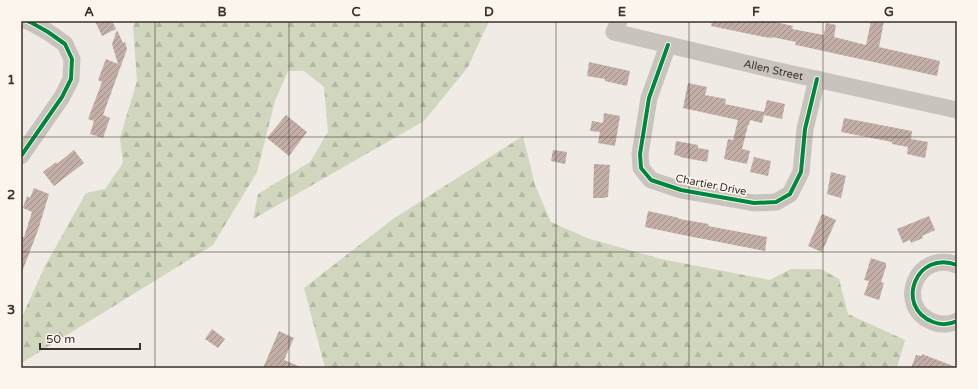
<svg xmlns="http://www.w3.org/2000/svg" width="978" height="389" font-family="'Varela Round',sans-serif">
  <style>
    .forest { fill: url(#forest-firs) }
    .building { fill: url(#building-hatch) }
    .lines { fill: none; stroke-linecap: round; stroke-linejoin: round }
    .minor { stroke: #c9c3be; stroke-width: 17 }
    .cycleway-casing { stroke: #fbf5ee; stroke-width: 6 }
    .cycleway { stroke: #00873e; stroke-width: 4 }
    .grid { fill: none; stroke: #3b302b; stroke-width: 1; stroke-opacity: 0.55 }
    .labels { text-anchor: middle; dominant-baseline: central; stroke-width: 3.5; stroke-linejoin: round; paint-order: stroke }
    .street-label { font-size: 11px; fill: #3b302b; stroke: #fbf5ee }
    .neatline { fill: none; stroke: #3b302b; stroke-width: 1.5 }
    .grid-label { font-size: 13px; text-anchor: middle; font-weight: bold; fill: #3b302b }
  </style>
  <defs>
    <pattern id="forest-firs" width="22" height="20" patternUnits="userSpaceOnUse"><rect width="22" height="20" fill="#d1d6bf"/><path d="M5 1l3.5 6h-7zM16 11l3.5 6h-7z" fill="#b4b8a4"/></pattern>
    <pattern id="building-hatch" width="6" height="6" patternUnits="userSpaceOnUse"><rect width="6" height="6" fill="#c3afa7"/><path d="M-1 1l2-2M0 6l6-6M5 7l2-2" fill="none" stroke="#a08f88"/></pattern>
  </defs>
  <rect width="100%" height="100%" fill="#f0ebe5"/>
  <!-- forest -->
  <g class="forest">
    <polygon points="135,21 489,21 468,67 424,121 253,219 258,194 310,162 328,132 324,87 304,71 288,71 275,101 257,172 213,245 23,362 21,362 21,319 45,266 86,193 105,189 123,163 120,138 137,81 133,26"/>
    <polygon points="523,136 535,185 551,222 587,238 661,259 770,280 791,269 821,269 839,279 848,314 905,340 897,368 325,368 304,288 393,219"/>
  </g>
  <!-- building -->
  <g class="building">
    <polygon points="95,21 112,21 116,29 102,36"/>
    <polygon points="712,21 776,21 775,22 793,26 792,29 824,35 826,23 836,25 834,37 866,45 871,21 884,21 879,47 940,61 937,76 801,46 795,45 796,42 772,37 772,38 764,37 711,26"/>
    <polygon points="117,30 123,43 125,42 127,49 103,115 110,118 103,138 90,134 94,121 88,119 102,82 98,80 106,59 118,64 112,44"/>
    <polygon points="589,62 630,71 627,86 605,81 605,79 587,76"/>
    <polygon points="688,83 707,87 705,95 726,99 725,104 764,112 767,100 785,104 782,119 764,115 762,123 750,120 749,125 748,125 742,149 750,151 747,164 724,159 728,139 733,140 738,120 683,108"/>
    <polygon points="604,113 620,116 615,146 598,143 600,132 590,131 592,121 603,123"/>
    <polygon points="286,115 307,132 289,156 267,138"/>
    <polygon points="844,118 912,131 911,139 928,142 925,158 907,154 908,147 892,144 892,142 841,132"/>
    <polygon points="676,141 698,145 698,148 709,150 707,162 680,157 680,156 674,155"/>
    <polygon points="74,150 84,163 54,186 43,172 56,162 57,164"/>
    <polygon points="553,150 567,152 565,164 551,161"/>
    <polygon points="754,157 771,161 768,176 750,172"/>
    <polygon points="594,164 610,165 608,197 606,197 606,198 593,198"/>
    <polygon points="831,172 846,176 841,198 827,194"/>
    <polygon points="34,188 49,194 38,230 22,272 21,272 21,236 24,237 32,212 23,208 27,196 30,198"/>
    <polygon points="648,211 679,218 679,219 709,224 708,226 767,237 765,251 688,236 645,227"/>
    <polygon points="822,214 836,220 822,252 808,246"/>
    <polygon points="929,216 935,230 922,236 923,238 911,243 910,240 903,243 897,229"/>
    <polygon points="871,258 886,263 886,267 881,282 884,283 879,300 864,295 869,281 864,280"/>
    <polygon points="212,329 225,339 218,348 205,339"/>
    <polygon points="279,331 294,338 284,360 303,368 263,368"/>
    <polygon points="922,354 956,367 956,368 911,368 916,355 922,356"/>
  </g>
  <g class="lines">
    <!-- minor -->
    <g class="minor">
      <path id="s1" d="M 619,21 L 614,32 L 770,69 L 957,110"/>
      <polyline points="668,45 649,98 640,154 641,168 651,180 681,190 754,203 776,202 790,194 801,172 805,129 817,79"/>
      <polyline points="21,156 62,97 71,79 72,59 65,44 48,32 32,23 27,21"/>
      <path d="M 957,265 C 916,249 894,307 933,322 C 941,325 949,325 957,321"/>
    </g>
    <!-- cycleway casing -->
    <g class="cycleway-casing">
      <g id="cycleway">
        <polyline points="668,45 649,98 640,154 641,168 651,180 681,190 754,203 776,202 790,194 801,172 805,129 817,79"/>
        <polyline points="21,156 62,97 71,79 72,59 65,44 48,32 32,23 27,21"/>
        <path d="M 957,265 C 916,249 894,307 933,322 C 941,325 949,325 957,321"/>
      </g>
    </g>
    <!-- cycleway -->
    <use href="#cycleway" class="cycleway"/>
  </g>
  <!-- grid -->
  <path class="grid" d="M 155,21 L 155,368M 289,21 L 289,368M 422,21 L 422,368M 556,21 L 556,368M 689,21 L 689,368M 823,21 L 823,368M 21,137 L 957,137M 21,252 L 957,252"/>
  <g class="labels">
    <!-- street labels -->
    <g class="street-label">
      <text stroke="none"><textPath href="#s1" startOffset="176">Allen Street</textPath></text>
      <text transform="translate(711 185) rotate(11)">Chartier Drive</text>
    </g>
  </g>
  <!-- border -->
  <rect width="978" height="389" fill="none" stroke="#fbf5ee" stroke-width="44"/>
  <!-- scale -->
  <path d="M40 343v6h100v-6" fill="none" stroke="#3b302b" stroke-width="2"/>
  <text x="46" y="343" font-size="12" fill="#3b302b" stroke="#fbf5ee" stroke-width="3" paint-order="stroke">50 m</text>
  <rect x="22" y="22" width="934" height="345" class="neatline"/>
  <g class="grid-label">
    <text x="89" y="16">A</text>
    <text x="222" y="16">B</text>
    <text x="356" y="16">C</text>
    <text x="489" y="16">D</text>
    <text x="622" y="16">E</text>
    <text x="756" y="16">F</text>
    <text x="889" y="16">G</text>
    <text x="11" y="84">1</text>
    <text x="11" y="199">2</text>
    <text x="11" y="314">3</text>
  </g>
</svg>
